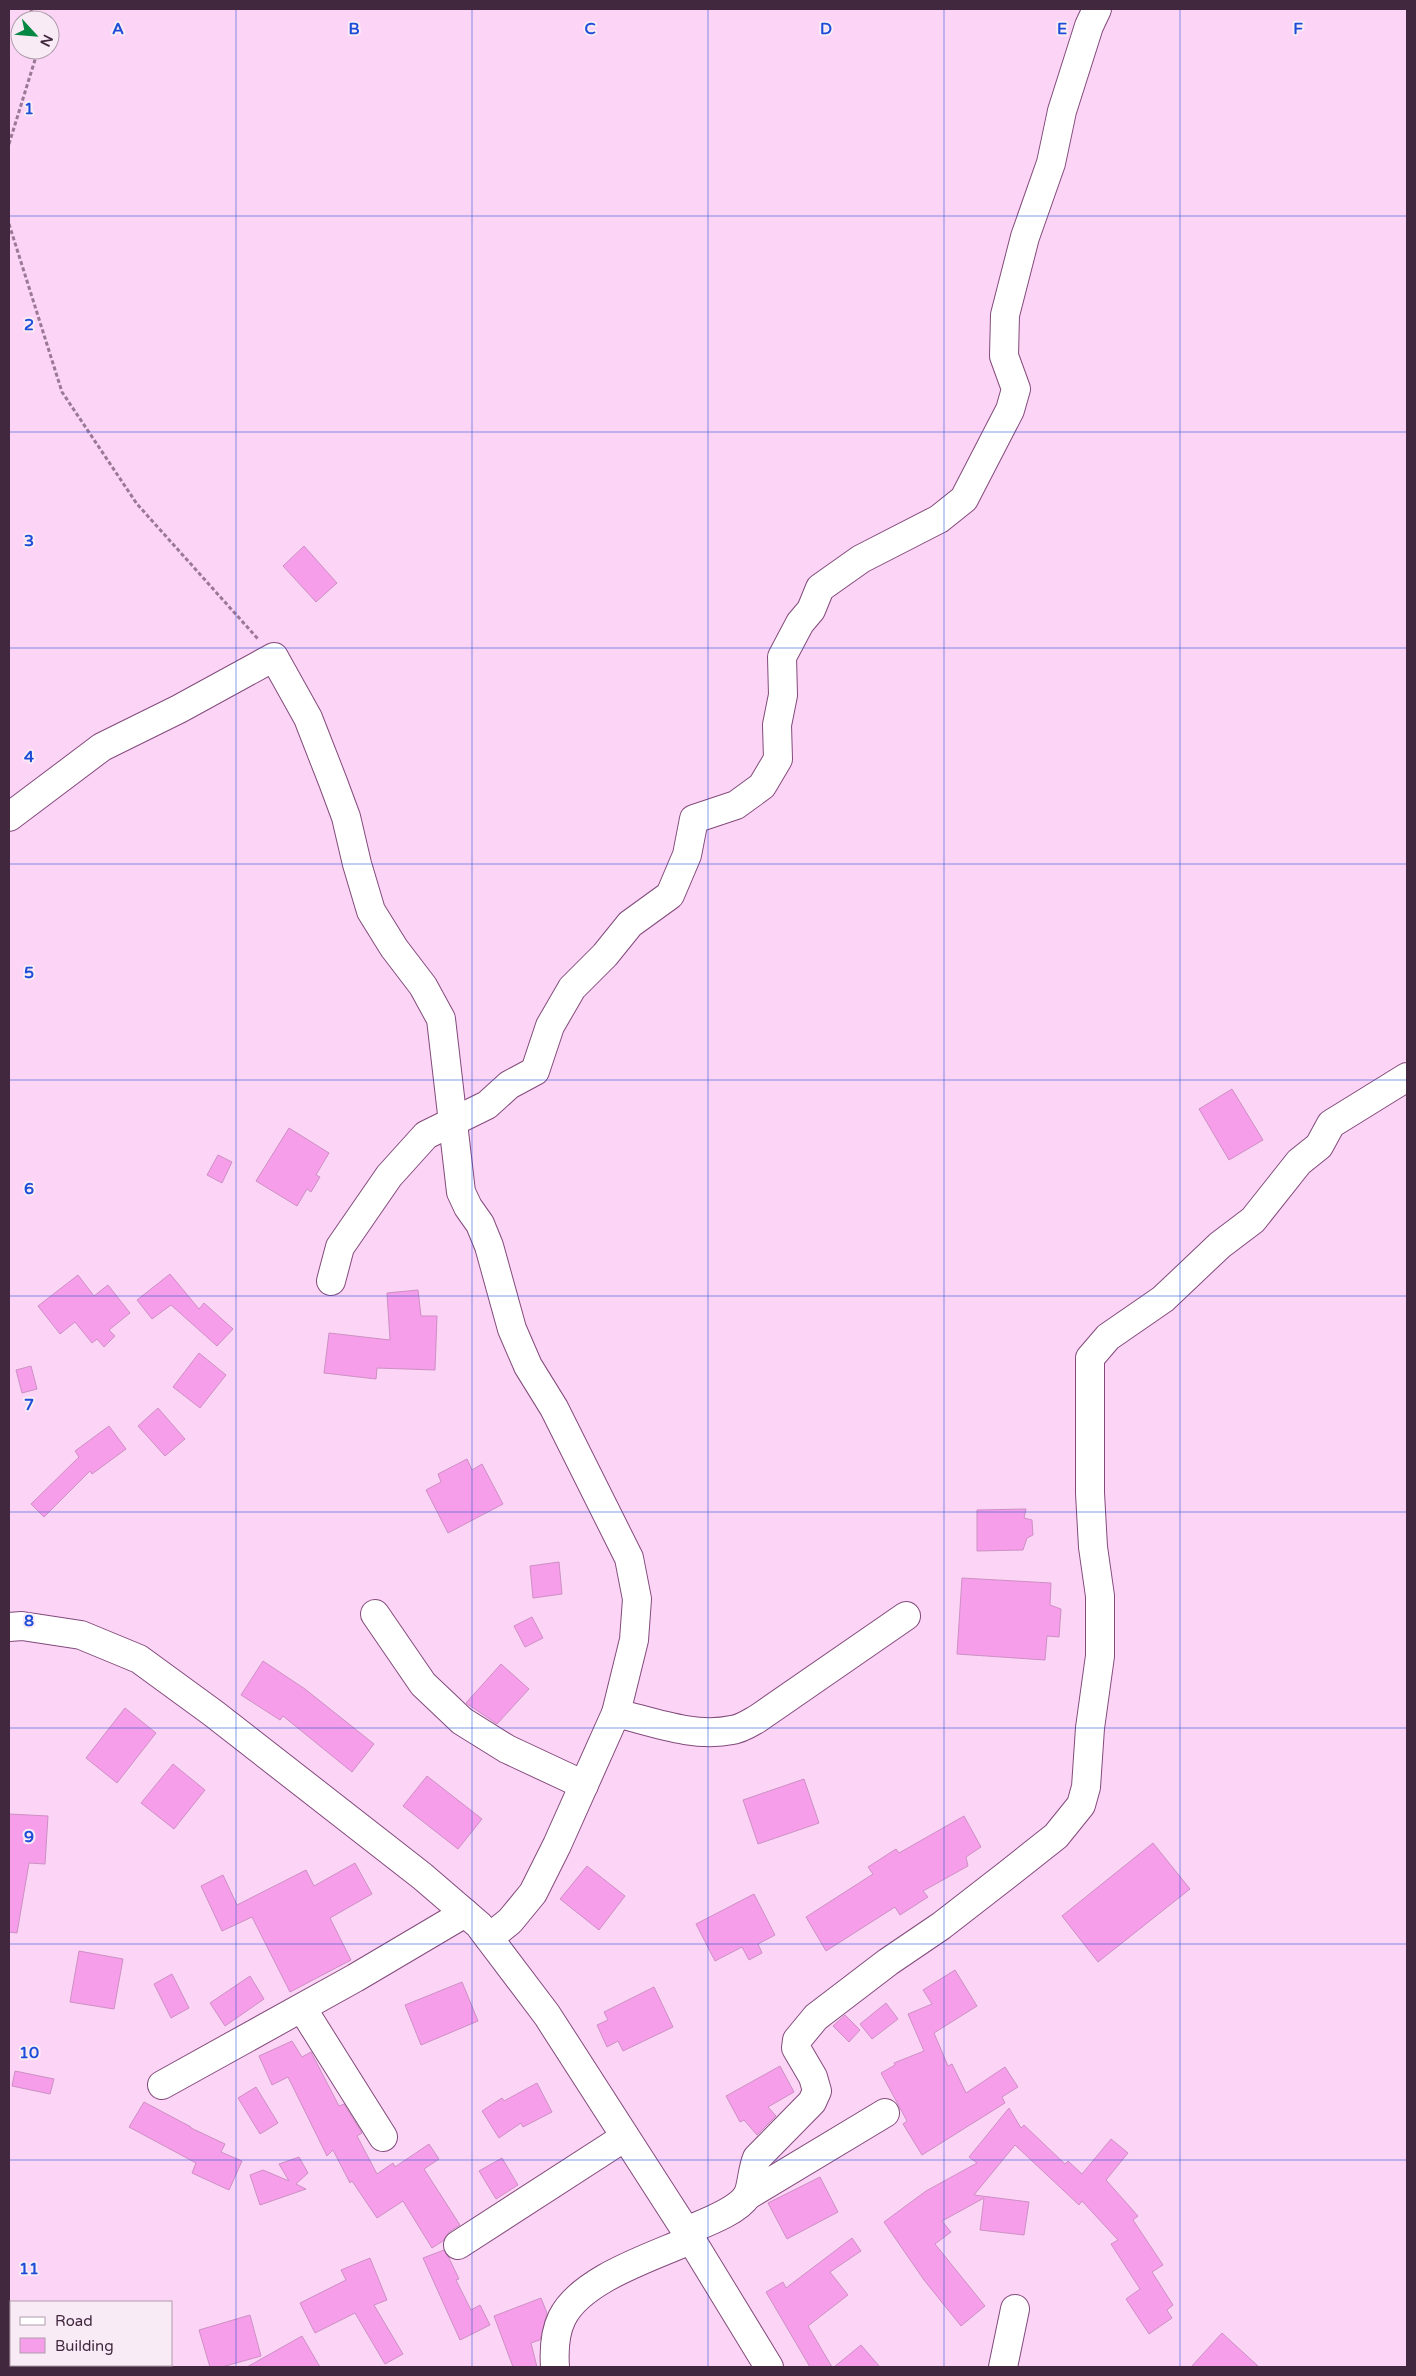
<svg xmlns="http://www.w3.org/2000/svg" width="1416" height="2376" font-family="'Varela Round',sans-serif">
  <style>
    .building { fill: #f69eea; stroke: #cd90c4 }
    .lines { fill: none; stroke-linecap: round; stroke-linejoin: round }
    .minor-casing { stroke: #834b7c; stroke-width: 30 }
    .path { stroke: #9a7995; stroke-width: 3; stroke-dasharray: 4 2.5; stroke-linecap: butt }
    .minor { stroke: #fff; stroke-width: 28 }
    .grid { fill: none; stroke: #1d4ed8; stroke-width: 1; stroke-opacity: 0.55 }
    .grid-label { font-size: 16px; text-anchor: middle; font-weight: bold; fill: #1d4ed8; stroke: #f8ebf6; stroke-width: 4; stroke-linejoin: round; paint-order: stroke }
  </style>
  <rect width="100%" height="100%" fill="#fcd4f5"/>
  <!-- building -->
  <g class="building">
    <polygon points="304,546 337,583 316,602 283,566"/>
    <polygon points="1232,1089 1263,1140 1229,1160 1199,1109"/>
    <polygon points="289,1128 329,1153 316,1175 320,1177 311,1192 307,1189 297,1206 256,1181"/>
    <polygon points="218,1155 232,1162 222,1183 207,1175"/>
    <polygon points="170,1274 199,1309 204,1303 233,1329 217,1346 171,1305 152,1319 137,1300"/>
    <polygon points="78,1275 94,1296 108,1285 130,1313 109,1330 115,1336 104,1347 97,1339 92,1343 75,1322 60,1334 38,1306"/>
    <polygon points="418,1290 421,1316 437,1316 435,1370 377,1368 376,1379 324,1373 329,1333 390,1340 387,1293"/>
    <polygon points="199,1353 226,1375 200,1408 173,1387"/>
    <polygon points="31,1366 37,1389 22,1393 16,1370"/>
    <polygon points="158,1408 185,1439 165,1456 138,1426"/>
    <polygon points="109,1426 126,1449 92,1474 90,1471 44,1517 31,1504 79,1457 75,1451"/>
    <polygon points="467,1459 472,1470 482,1464 503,1504 448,1533 426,1490 441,1482 438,1474"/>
    <polygon points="1026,1509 1024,1518 1032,1520 1033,1535 1027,1538 1023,1550 977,1551 977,1510"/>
    <polygon points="559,1562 562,1594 533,1598 530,1566"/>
    <polygon points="962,1578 1051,1583 1050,1605 1061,1609 1059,1637 1047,1636 1045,1660 957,1654"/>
    <polygon points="532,1617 543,1638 525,1647 514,1626"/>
    <polygon points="263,1661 305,1689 374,1744 352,1772 283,1716 280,1720 241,1695"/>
    <polygon points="501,1664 529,1689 497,1724 466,1703"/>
    <polygon points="125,1708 156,1733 117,1783 86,1758"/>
    <polygon points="173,1764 205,1790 174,1829 141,1803"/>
    <polygon points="427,1776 482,1819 458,1849 403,1806"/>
    <polygon points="804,1779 819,1823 758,1844 743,1800"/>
    <polygon points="9,1814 48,1816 45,1864 29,1863 17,1933 9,1932"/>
    <polygon points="964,1816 981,1847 966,1857 968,1866 923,1891 928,1897 900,1915 895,1907 826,1951 806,1917 873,1874 868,1867 896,1849 899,1853"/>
    <polygon points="1153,1843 1190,1889 1098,1962 1062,1916"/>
    <polygon points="355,1863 372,1894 330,1918 351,1960 290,1992 252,1917 222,1931 201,1886 223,1875 237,1905 306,1870 314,1886"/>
    <polygon points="587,1866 625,1896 599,1930 560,1899"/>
    <polygon points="754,1894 775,1935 758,1944 762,1953 749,1960 742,1947 715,1961 696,1924"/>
    <polygon points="79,1951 123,1959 114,2009 70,2002"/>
    <polygon points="955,1970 977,2006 934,2033 948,2066 952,2064 966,2093 1005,2067 1018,2087 1002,2097 1005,2103 922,2155 903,2124 907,2121 881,2073 895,2065 894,2063 924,2051 908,2014 932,2004 923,1990"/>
    <polygon points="172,1974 189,2008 171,2018 154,1984"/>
    <polygon points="250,1976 264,1999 225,2026 210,2003"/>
    <polygon points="462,1982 478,2021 421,2045 405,2005"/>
    <polygon points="654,1987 673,2027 623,2051 618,2041 607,2047 597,2025 608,2020 604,2012"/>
    <polygon points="886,2003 898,2019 872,2039 860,2024"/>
    <polygon points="845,2015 860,2030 849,2042 833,2026"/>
    <polygon points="292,2041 302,2057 311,2052 339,2106 344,2104 362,2133 357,2136 377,2174 393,2163 395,2167 429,2144 439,2159 424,2169 460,2225 449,2232 443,2241 432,2248 403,2201 377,2218 352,2181 350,2183 333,2150 327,2156 288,2077 272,2085 259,2056"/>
    <polygon points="780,2066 794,2092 768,2107 776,2116 757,2135 744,2120 740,2122 726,2096"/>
    <polygon points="15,2071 54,2079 50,2094 12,2086"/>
    <polygon points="537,2083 552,2112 523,2127 521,2123 499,2138 482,2111 502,2098 504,2101"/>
    <polygon points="256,2087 278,2123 260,2134 238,2098"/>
    <polygon points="144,2102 191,2127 191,2128 225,2144 221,2152 242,2161 229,2190 192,2173 196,2163 129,2127"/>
    <polygon points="1009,2108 1021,2128 1024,2125 1065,2164 1068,2161 1082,2174 1111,2139 1128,2153 1106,2180 1138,2216 1133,2220 1163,2265 1152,2272 1173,2305 1167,2310 1172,2318 1149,2334 1126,2299 1140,2289 1111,2244 1118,2240 1082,2201 1079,2205 1015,2145 974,2195 1029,2202 1024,2235 980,2230 984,2198 942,2221 951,2232 935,2244 985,2306 961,2326 924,2280 884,2222 926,2191 977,2163 969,2157"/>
    <polygon points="299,2157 308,2173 296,2184 306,2189 260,2205 250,2175 263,2170 289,2181 279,2164"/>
    <polygon points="502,2158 518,2185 496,2199 479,2171"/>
    <polygon points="820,2177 838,2212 787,2239 768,2203"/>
    <polygon points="852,2238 861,2251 830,2272 848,2295 808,2326 832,2367 810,2367 766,2292 783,2282 786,2288"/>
    <polygon points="444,2250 449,2258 459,2279 456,2280 471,2310 480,2305 490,2325 460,2340 423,2258"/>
    <polygon points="370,2258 387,2300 374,2305 403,2354 385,2364 355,2313 315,2333 300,2303 346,2280 341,2270"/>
    <polygon points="541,2298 547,2313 540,2340 531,2343 537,2367 513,2367 494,2316"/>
    <polygon points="250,2315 261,2356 222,2367 210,2367 199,2330"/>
    <polygon points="1222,2333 1259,2367 1191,2367"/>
    <polygon points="302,2336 320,2367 247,2367"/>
    <polygon points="861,2345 880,2367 834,2367"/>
  </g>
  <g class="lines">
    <!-- minor casing -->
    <g class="minor-casing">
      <g id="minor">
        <polyline points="9,817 102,747 179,709 274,657 308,718 333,782 346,817 357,864 371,911 394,948 423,986 441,1019 461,1192 468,1207 480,1224 489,1246 512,1329 528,1366 554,1408 629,1558 637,1599 634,1640 616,1713 557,1845 533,1893 510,1921 489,1938"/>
        <polyline points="331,1281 340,1247 389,1176 426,1135 487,1105 509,1085 535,1071 550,1026 572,988 605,955 630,924 670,895 687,855 694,819 736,805 762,786 778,759 777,725 783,695 782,657 800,623 811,610 820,588 861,559 939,519 964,499 1010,410 1016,389 1004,356 1005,315 1025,237 1051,163 1062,111 1089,26 1097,9"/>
        <polyline points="375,1614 423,1684 462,1721 507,1749 584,1785"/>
        <polyline points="9,1627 22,1626 81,1635 139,1659 213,1713 422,1876 479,1925 547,2015 686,2231 769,2367"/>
        <path d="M 616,1713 C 653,1722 694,1738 732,1730 C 741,1729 750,1723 757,1719 L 906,1616"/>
        <polyline points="302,2008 383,2137"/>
        <polyline points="162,2085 355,1978 465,1913"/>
        <polyline points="747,2196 885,2113"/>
        <path d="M 686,2231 C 702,2224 737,2212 747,2196 C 752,2188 752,2169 757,2158 L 812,2102 L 817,2091 L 813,2077 L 796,2048 L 797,2040 L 816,2017 L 888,1962 L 941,1926 L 1008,1874 L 1056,1836 L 1081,1805 L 1086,1787 L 1090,1728 L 1100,1656 L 1100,1596 L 1093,1547 L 1090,1493 L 1090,1358 L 1108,1337 L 1163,1299 L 1220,1245 L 1253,1220 L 1299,1162 L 1319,1146 L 1331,1124 L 1407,1077"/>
        <polyline points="458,2245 625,2137"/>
        <path d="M 555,2367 C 554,2352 555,2332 562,2318 C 581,2279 652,2257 690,2240"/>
        <polyline points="1003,2367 1015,2309"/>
      </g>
    </g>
    <!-- path -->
    <g class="path">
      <polyline points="31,9 33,20"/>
      <polyline points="9,144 38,50"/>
      <polyline points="9,224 62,392 137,504 258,639"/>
    </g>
    <!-- minor -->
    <use href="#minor" class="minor"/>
  </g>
  <!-- grid -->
  <path class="grid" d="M 236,9 L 236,2367M 472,9 L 472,2367M 708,9 L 708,2367M 944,9 L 944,2367M 1180,9 L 1180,2367M 9,216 L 1407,216M 9,432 L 1407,432M 9,648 L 1407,648M 9,864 L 1407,864M 9,1080 L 1407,1080M 9,1296 L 1407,1296M 9,1512 L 1407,1512M 9,1728 L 1407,1728M 9,1944 L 1407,1944M 9,2160 L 1407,2160"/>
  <g class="grid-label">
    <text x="118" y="34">A</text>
    <text x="354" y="34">B</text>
    <text x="590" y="34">C</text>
    <text x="826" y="34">D</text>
    <text x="1062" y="34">E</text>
    <text x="1298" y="34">F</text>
    <text x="29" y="114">1</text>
    <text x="29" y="330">2</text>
    <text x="29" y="546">3</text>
    <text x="29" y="762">4</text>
    <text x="29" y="978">5</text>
    <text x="29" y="1194">6</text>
    <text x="29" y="1410">7</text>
    <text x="29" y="1626">8</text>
    <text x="29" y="1842">9</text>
    <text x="29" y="2058">10</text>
    <text x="29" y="2274">11</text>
  </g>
  <!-- border -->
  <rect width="1416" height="2376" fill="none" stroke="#41283e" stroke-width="20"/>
  <!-- legend -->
  <rect x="10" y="2301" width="162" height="65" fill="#f8ebf6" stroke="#af9dac"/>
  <rect x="20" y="2317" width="25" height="8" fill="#ffffff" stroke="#af9dac"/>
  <text x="55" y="2326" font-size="15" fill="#41283e">Road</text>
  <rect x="20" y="2338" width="25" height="15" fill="#f69eea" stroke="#af9dac"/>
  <text x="55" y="2351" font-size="15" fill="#41283e">Building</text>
  <!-- north arrow -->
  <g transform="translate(35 35) rotate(116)"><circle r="24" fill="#f8ebf6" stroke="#af9dac"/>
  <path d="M0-4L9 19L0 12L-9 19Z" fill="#058844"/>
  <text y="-8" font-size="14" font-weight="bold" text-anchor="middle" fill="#41283e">N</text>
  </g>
</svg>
